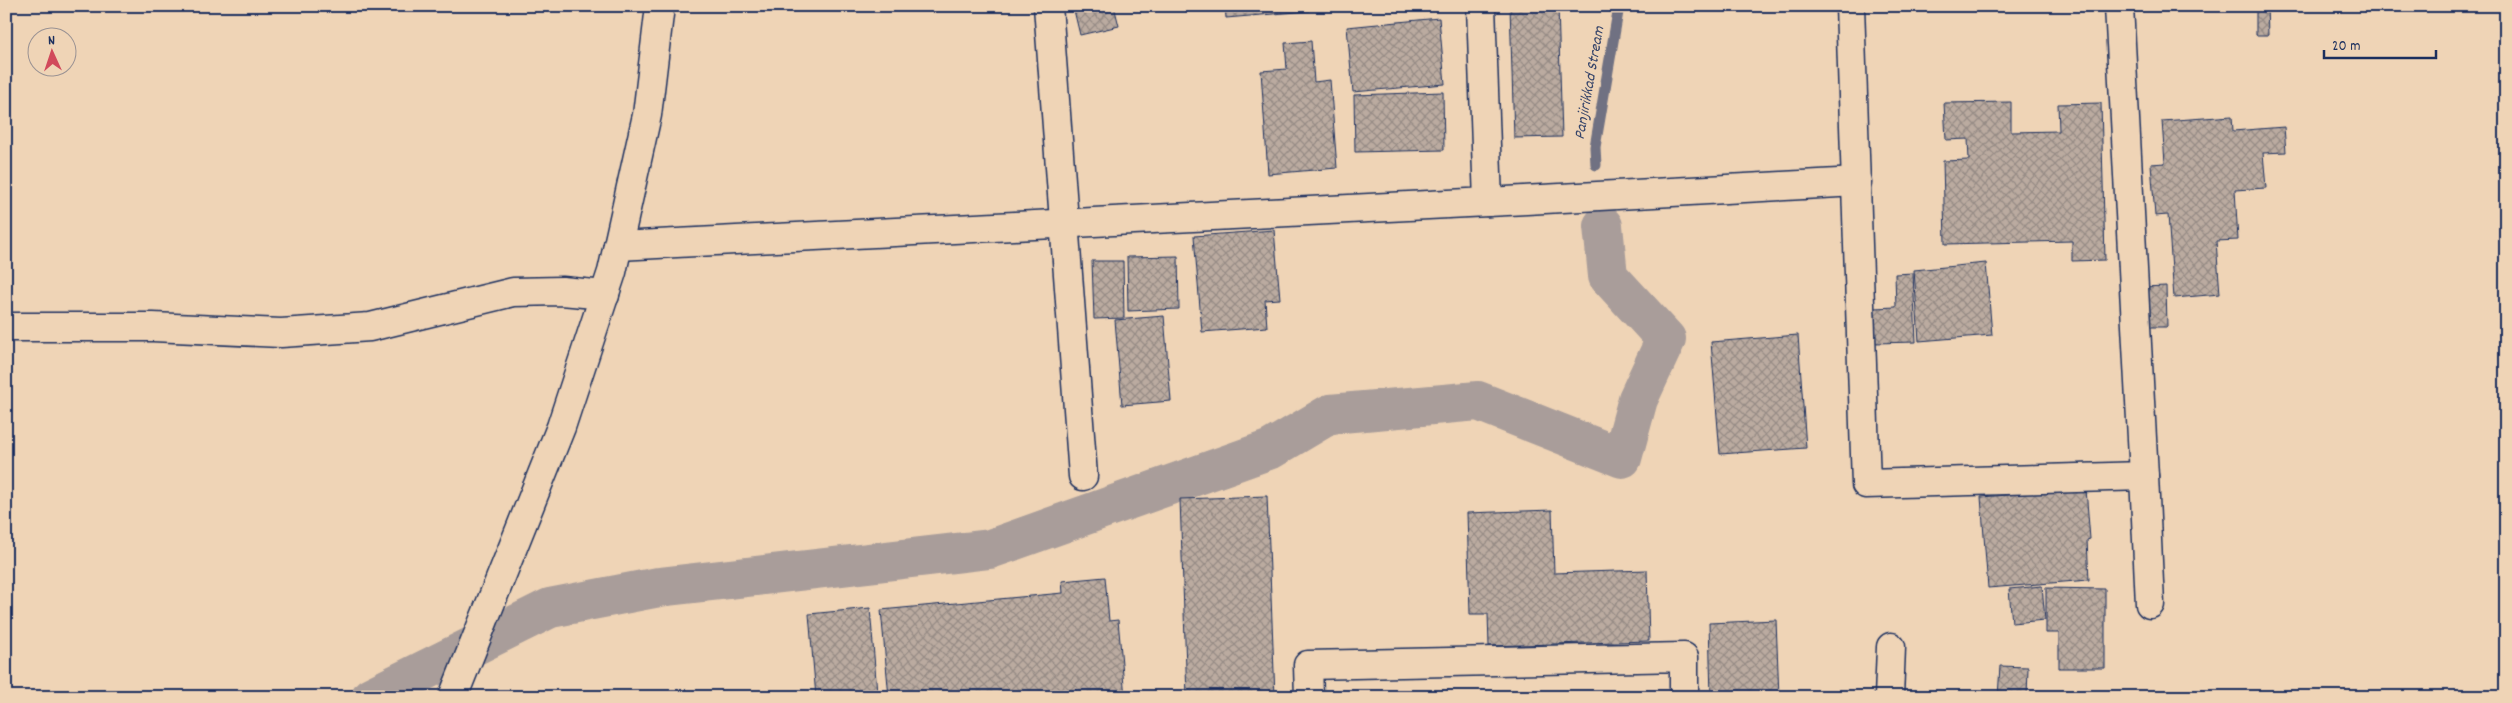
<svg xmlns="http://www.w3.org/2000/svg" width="2512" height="703" font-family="Dekko,sans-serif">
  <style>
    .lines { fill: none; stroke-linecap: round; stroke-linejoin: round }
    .stream { stroke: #707182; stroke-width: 11 }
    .canal { stroke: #a99d9a; stroke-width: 40 }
    .building { fill: url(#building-cross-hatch); stroke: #1b2f5e }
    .street-casing { stroke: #1b2f5e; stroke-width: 31 }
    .secondary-casing { stroke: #1b2f5e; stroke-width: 31 }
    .street { stroke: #efd4b6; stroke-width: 28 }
    .secondary { stroke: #efd4b6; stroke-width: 28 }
    .labels { text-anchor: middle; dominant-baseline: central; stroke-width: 4; stroke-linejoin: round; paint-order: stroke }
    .water-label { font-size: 16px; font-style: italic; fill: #37456a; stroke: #efd4b6 }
  </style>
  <defs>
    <pattern id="building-cross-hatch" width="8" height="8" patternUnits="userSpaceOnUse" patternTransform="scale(1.25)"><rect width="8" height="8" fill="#bbaba0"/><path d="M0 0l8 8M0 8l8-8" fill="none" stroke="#978c86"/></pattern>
  </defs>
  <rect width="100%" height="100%" fill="#efd4b6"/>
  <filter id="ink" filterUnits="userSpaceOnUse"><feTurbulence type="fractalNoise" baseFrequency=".02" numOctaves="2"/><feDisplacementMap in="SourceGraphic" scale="10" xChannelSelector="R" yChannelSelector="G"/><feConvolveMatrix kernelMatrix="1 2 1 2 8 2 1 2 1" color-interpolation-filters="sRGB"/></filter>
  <g filter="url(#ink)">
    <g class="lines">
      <!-- stream -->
      <polyline class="stream" points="1596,165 1595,147 1619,6"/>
      <!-- canal -->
      <polyline class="canal" points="371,697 550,608 659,587 990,549 1271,449 1330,414 1478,401 1622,458 1638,399 1666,339 1608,276 1603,226"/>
    </g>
    <!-- building -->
    <g class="building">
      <polygon points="1073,6 1114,6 1119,26 1080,35"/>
      <polygon points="1225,6 1309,6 1309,11 1226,18"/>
      <polygon points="1510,6 1558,6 1562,137 1514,138"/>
      <polygon points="2256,6 2267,6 2268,35 2256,35"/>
      <polygon points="1439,18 1445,84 1353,92 1347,27"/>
      <polygon points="1311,41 1314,82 1330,80 1337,168 1268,174 1261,71 1287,69 1285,43"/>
      <polygon points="1443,92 1444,150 1355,152 1354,95"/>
      <polygon points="2011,102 2011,132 2059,131 2058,104 2101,103 2105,260 2072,261 2072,241 1945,244 1943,161 1969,160 1968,139 1946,140 1944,103"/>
      <polygon points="2232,116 2233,131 2284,127 2286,152 2263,153 2266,188 2235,190 2238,240 2216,241 2220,294 2174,298 2168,215 2155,216 2151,164 2165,163 2162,121"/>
      <polygon points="1274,230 1280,299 1265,300 1267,327 1202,332 1194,236"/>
      <polygon points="1178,256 1179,309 1128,311 1127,257"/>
      <polygon points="1092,261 1123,261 1124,318 1094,319"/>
      <polygon points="1986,263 1992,335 1919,341 1914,270"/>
      <polygon points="1913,273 1916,342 1875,343 1874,308 1896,307 1895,274"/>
      <polygon points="2166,286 2167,327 2144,327 2143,287"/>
      <polygon points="1164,316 1171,401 1122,405 1115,320"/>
      <polygon points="1798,335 1806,448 1720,454 1711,342"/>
      <polygon points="2086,489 2090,539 2087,540 2089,580 1988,588 1981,497"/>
      <polygon points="1267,496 1275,697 1187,697 1180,499"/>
      <polygon points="1552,510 1554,573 1647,570 1649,641 1489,646 1488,614 1470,614 1467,513"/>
      <polygon points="1105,577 1109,621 1118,620 1125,697 1076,697 1076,690 1047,693 1048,697 889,697 881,610 1063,593 1062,581"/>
      <polygon points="2042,586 2045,620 2012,623 2009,589"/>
      <polygon points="2046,588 2105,589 2105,668 2059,668 2059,633 2046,633"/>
      <polygon points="870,608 877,692 816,697 809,614"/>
      <polygon points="1776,620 1779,697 1711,697 1709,623"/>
      <polygon points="2000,666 2028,667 2027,697 1998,697"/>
      <polygon points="885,693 885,697 850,697"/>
    </g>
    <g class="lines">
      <!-- street casing -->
      <g class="street-casing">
        <g id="street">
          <polyline points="1048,6 1083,476"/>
          <polyline points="1850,6 1866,484 2144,476 2119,6"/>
          <polyline points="1488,202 1857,182"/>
          <polyline points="618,246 1488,202 1481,6"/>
          <polyline points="6,327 153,327 281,333 370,327 513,292 562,291 605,295"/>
          <polyline points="2144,476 2150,604"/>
          <polyline points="1309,697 1308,665 1684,657 1684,697"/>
          <polyline points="1889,697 1891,647"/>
        </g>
      </g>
      <!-- secondary casing -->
      <g class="secondary-casing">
        <polyline id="secondary" points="453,697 561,427 612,272 647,115 660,6"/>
      </g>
      <!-- street -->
      <use href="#street" class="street"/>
      <!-- secondary -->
      <use href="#secondary" class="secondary"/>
    </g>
  </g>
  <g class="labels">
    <!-- water labels -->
    <g class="water-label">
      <text transform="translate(1590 83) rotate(-80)">Panjirikkad Stream</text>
    </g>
  </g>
  <!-- margin -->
  <rect width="2512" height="703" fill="none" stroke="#efd4b6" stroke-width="25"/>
  <rect x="12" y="12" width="2487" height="678" fill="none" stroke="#1b2f5e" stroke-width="2" filter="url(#ink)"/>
  <!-- north arrow -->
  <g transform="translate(52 52) rotate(357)"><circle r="24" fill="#efd4b6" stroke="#9a9293"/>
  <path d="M0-4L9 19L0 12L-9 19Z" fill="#d1495b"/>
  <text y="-8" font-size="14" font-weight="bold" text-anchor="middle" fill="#1b2f5e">N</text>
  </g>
  <!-- scale -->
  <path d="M2324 50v8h112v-8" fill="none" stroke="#1b2f5e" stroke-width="2.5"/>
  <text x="2332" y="50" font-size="15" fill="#1b2f5e" stroke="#efd4b6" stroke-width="4" paint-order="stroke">20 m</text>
</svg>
